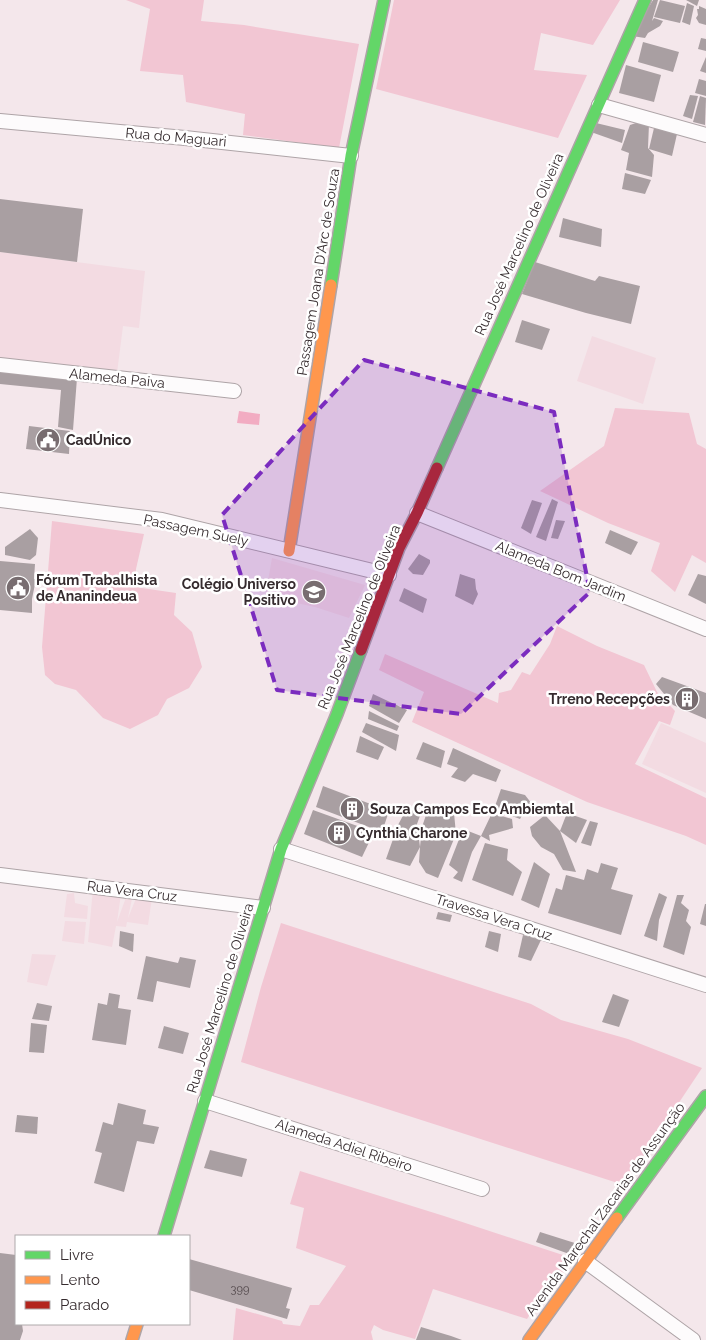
<svg xmlns="http://www.w3.org/2000/svg" width="706" height="1340" font-family="Raleway,sans-serif">
  <style>
    .built { fill: #f3dbe2 }
    .green { fill: #f2c6d3 }
    .water { fill: #f2acc2 }
    .building { fill: #a99fa2 }
    .lines { fill: none; stroke-linecap: round; stroke-linejoin: round }
    .street-casing { stroke: #aea4a7; stroke-width: 16 }
    .fast-casing { stroke: #aea4a7; stroke-width: 14 }
    .slow-casing { stroke: #aea4a7; stroke-width: 14 }
    .jam-casing { stroke: #aea4a7; stroke-width: 14 }
    .street { stroke: #fdfbfc; stroke-width: 14 }
    .fast { stroke: #63d668; stroke-width: 11 }
    .slow { stroke: #ff974d; stroke-width: 11 }
    .jam { stroke: #b3261e; stroke-width: 11 }
    .marked { fill: #7b2cbf; fill-opacity: 0.2; stroke: #7b2cbf; stroke-width: 4; stroke-dasharray: 10 6; stroke-linejoin: round }
    .labels { text-anchor: middle; dominant-baseline: central; stroke-width: 5; stroke-linejoin: round; paint-order: stroke }
    .number-label { font-size: 11px; fill: #52484b }
    .street-label { font-size: 14px; fill: #352b2e; stroke: #fff }
    .poi-label { font-size: 14px; font-weight: bold; fill: #352b2e; stroke: #fff; text-anchor: start }
  </style>
  <rect width="100%" height="100%" fill="#f4e7eb"/>
  <!-- built -->
  <g class="built">
    <polygon points="0,252 145,271 139,328 123,326 117,373 0,358"/>
    <polygon points="592,336 656,358 643,404 577,381"/>
    <polygon points="272,558 365,585 349,618 315,607 287,601 265,598"/>
    <polygon points="661,723 706,743 706,793 642,764"/>
    <polygon points="93,889 121,894 117,922 128,892 133,894 128,918 137,896 152,898 148,925 127,922 126,927 116,926 112,947 88,942"/>
    <polygon points="74,893 75,903 88,906 87,919 64,917 67,894"/>
    <polygon points="65,921 86,922 84,944 62,941"/>
    <polygon points="32,954 56,955 47,986 27,982"/>
  </g>
  <!-- green -->
  <g class="green">
    <polygon points="126,0 204,0 201,21 244,25 359,44 339,148 243,135 245,114 186,102 183,75 140,71 150,9"/>
    <polygon points="394,0 620,0 593,45 541,33 534,70 587,75 558,138 376,89"/>
    <polygon points="615,408 689,413 697,444 706,449 706,563 692,555 675,592 651,571 660,543 608,523 540,491 604,446"/>
    <polygon points="52,521 144,534 136,569 135,587 176,593 174,615 192,632 202,667 189,688 167,699 158,715 130,729 103,718 76,690 55,684 45,675 42,647"/>
    <polygon points="557,626 597,646 644,665 657,692 675,711 670,725 659,721 635,764 706,798 706,845 686,836 587,802 412,722 424,692 379,670 385,654 498,703 499,693 511,690 522,672 530,675 550,644"/>
    <polygon points="281,923 531,1004 561,1020 628,1039 702,1068 624,1185 241,1062 261,987"/>
    <polygon points="300,1171 444,1216 575,1259 539,1301 527,1319 433,1289 415,1339 383,1330 374,1325 371,1332 373,1340 233,1340 236,1308 282,1321 283,1324 300,1326 310,1305 319,1305 346,1266 296,1248 304,1208 290,1204"/>
  </g>
  <!-- water -->
  <polygon class="water" points="239,411 260,414 259,425 237,423"/>
  <!-- building -->
  <g class="building">
    <polygon points="653,0 658,0 652,21 654,18 663,21 660,26 648,33 645,38 632,36"/>
    <polygon points="660,0 685,6 680,23 654,17"/>
    <polygon points="686,0 699,0 697,6"/>
    <polygon points="687,3 694,6 690,25 682,22"/>
    <polygon points="699,6 706,9 706,25 699,23 696,18 698,15 697,9 699,9"/>
    <polygon points="701,38 706,39 706,51 698,49"/>
    <polygon points="643,42 679,52 673,72 638,62"/>
    <polygon points="706,57 706,73 700,71"/>
    <polygon points="626,65 661,75 654,102 619,93"/>
    <polygon points="699,79 706,81 706,96 695,93"/>
    <polygon points="690,95 698,96 692,119 683,116"/>
    <polygon points="700,96 706,98 705,125 693,122"/>
    <polygon points="596,123 625,130 622,143 591,132"/>
    <polygon points="636,123 649,124 648,148 654,155 652,177 626,170 629,153 621,150 630,125"/>
    <polygon points="654,128 677,134 672,156 649,149"/>
    <polygon points="625,173 651,180 645,194 622,189"/>
    <polygon points="0,199 83,209 77,262 0,252"/>
    <polygon points="563,218 602,229 601,247 559,237"/>
    <polygon points="535,262 595,281 599,276 640,286 631,324 586,313 522,294"/>
    <polygon points="522,320 550,329 542,350 515,342"/>
    <polygon points="0,371 77,378 73,430 58,427 61,390 0,384"/>
    <polygon points="29,426 70,431 69,454 26,449"/>
    <polygon points="552,499 558,502 546,541 536,537"/>
    <polygon points="532,500 542,503 531,534 521,528"/>
    <polygon points="556,520 565,521 558,539 551,538"/>
    <polygon points="30,529 38,538 36,555 30,560 5,555 5,547"/>
    <polygon points="610,530 638,542 631,555 605,543"/>
    <polygon points="419,554 430,560 430,563 423,575 413,574 408,569"/>
    <polygon points="0,561 35,564 34,579 36,579 32,599 32,613 0,610"/>
    <polygon points="460,574 475,579 476,589 478,594 473,605 455,596"/>
    <polygon points="698,574 706,576 706,604 688,595"/>
    <polygon points="404,588 427,599 423,613 399,601"/>
    <polygon points="662,677 706,693 706,719 673,705 656,684"/>
    <polygon points="373,694 407,710 399,723 369,706"/>
    <polygon points="369,711 399,726 397,731 368,719"/>
    <polygon points="366,723 399,735 396,751 362,732"/>
    <polygon points="360,736 384,747 378,760 356,752"/>
    <polygon points="423,742 445,751 441,768 416,759"/>
    <polygon points="453,748 501,770 496,782 473,774 465,782 451,777 458,768 447,764"/>
    <polygon points="323,786 389,811 382,832 316,807"/>
    <polygon points="501,789 525,795 532,804 524,812 520,819 494,809"/>
    <polygon points="407,808 421,813 417,824 420,847 422,827 428,809 454,813 456,834 438,878 426,873 419,862 420,847 410,866 386,859 398,825"/>
    <polygon points="313,810 374,832 362,857 304,834"/>
    <polygon points="492,813 512,819 513,828 489,835 490,841 481,836 472,852 462,882 453,878 458,872 449,865 463,829 481,836"/>
    <polygon points="567,813 587,820 576,843 560,831"/>
    <polygon points="545,815 560,831 576,872 563,870 554,854 541,847 532,836 530,827"/>
    <polygon points="590,821 598,823 591,846 581,843"/>
    <polygon points="485,843 508,849 507,860 522,872 513,896 472,880"/>
    <polygon points="534,862 550,874 539,908 521,900"/>
    <polygon points="601,863 618,868 611,889 633,895 621,935 548,913 556,888 562,890 566,875 584,880 587,869 598,873"/>
    <polygon points="659,893 667,897 659,920 657,941 644,936"/>
    <polygon points="677,895 684,895 681,903 689,910 686,921 691,927 684,955 663,947"/>
    <polygon points="705,904 706,904 706,926 700,924"/>
    <polygon points="438,912 452,915 450,922 436,919"/>
    <polygon points="120,931 134,934 133,952 119,946"/>
    <polygon points="489,931 501,934 498,952 485,947"/>
    <polygon points="523,935 541,940 531,961 518,957"/>
    <polygon points="146,956 178,963 180,957 196,960 190,988 157,981 153,1002 137,999"/>
    <polygon points="109,993 120,995 118,1008 131,1010 126,1045 92,1040 98,1003 107,1005"/>
    <polygon points="613,994 629,1000 619,1027 602,1022"/>
    <polygon points="37,1003 52,1006 49,1021 32,1019"/>
    <polygon points="31,1023 47,1025 44,1053 29,1052"/>
    <polygon points="164,1026 189,1033 183,1054 158,1048"/>
    <polygon points="118,1103 146,1110 143,1124 159,1127 154,1144 137,1141 124,1192 94,1183 102,1153 95,1151 103,1122 113,1125"/>
    <polygon points="17,1115 38,1117 37,1134 15,1132"/>
    <polygon points="210,1150 247,1159 242,1177 204,1168"/>
    <polygon points="540,1232 578,1244 572,1255 536,1242"/>
    <polygon points="0,1253 16,1255 16,1324 22,1324 23,1331 20,1340 0,1340"/>
    <polygon points="189,1259 292,1288 286,1308 290,1309 287,1319 189,1290"/>
    <polygon points="421,1327 451,1336 462,1340 416,1340"/>
  </g>
  <g class="lines">
    <!-- street casing -->
    <g class="street-casing">
      <g id="street">
        <polyline points="599,105 706,135"/>
        <polyline points="0,121 185,138 351,156"/>
        <polyline points="0,365 234,391"/>
        <polyline points="0,500 162,520 389,575"/>
        <polyline points="417,513 706,629"/>
        <polyline points="281,849 706,985"/>
        <polyline points="0,875 263,908"/>
        <polyline points="205,1101 482,1189"/>
        <polyline points="585,1261 693,1340"/>
      </g>
    </g>
    <!-- fast casing -->
    <g class="fast-casing">
      <g id="fast">
        <polyline points="331,285 351,156 384,0"/>
        <polyline points="437,468 645,0"/>
        <polyline points="617,1218 706,1096"/>
        <polyline points="164,1236 281,849 337,714 361,650"/>
      </g>
    </g>
    <!-- slow casing -->
    <g class="slow-casing">
      <g id="slow">
        <polyline points="289,551 331,285"/>
        <polyline points="132,1340 137,1324"/>
        <polyline points="529,1340 617,1218"/>
      </g>
    </g>
    <!-- jam casing -->
    <g class="jam-casing">
      <polyline id="jam" points="361,650 399,548 417,513 437,468"/>
    </g>
    <!-- street -->
    <use href="#street" class="street"/>
    <!-- fast -->
    <use href="#fast" class="fast"/>
    <!-- slow -->
    <use href="#slow" class="slow"/>
    <!-- jam -->
    <use href="#jam" class="jam"/>
  </g>
  <!-- marked area -->
  <path class="marked" d="M 364,360 L 554,412 L 590,592 L 461,714 L 277,690 L 222,515 Z"/>
  <!-- icons -->
  <defs>
    <g id="civic-disc" transform="scale(1.25)"><circle r="9.5" fill="#786d70" stroke="#fff"/><path d="M-.6-6.5H3V-4.5H.6V-3L4-1V1h2V6H-6V1h2V-1L-.6-3ZM-1.2 2.5V6h2.4V2.5Z" fill="#fff"/></g>
    <g id="school-disc" transform="scale(1.25)"><circle r="9.5" fill="#786d70" stroke="#fff"/><path d="M0-5L7-2L0 1L-7-2ZM-4 1L0 2.5L4 1V4Q0 6-4 4Z" fill="#fff"/></g>
    <g id="building-disc" transform="scale(1.25)"><circle r="9.5" fill="#786d70" stroke="#fff"/><path d="M-4-6H4V6H1V3H-1V6H-4ZM-2.5-4.3h1.7v1.8h-1.7ZM.8-4.3h1.7v1.8H.8ZM-2.5-1h1.7V.8h-1.7ZM.8-1h1.7V.8H.8Z" fill="#fff"/></g>
  </defs>
  <g fill-rule="evenodd">
    <use href="#civic-disc" x="48" y="440"/>
    <use href="#civic-disc" x="18" y="588"/>
    <use href="#school-disc" x="314" y="592"/>
    <use href="#building-disc" x="687" y="699"/>
    <use href="#building-disc" x="352" y="809"/>
    <use href="#building-disc" x="339" y="833"/>
  </g>
  <g class="labels">
    <!-- number labels -->
    <g class="number-label">
      <text x="240" y="1289">399</text>
    </g>
    <!-- street labels -->
    <g class="street-label">
      <text transform="translate(176 137) rotate(5)">Rua do Maguari</text>
      <text transform="translate(519 244) rotate(-66)">Rua José Marcelino de Oliveira</text>
      <text transform="translate(318 272) rotate(-81)">Passagem Joana D'Arc de Souza</text>
      <text transform="translate(117 378) rotate(6)">Alameda Paiva</text>
      <text transform="translate(196 530) rotate(12)">Passagem Suely</text>
      <text transform="translate(561 571) rotate(22)">Alameda Bom Jardim</text>
      <text transform="translate(359 617) rotate(-68)">Rua José Marcelino de Oliveira</text>
      <text transform="translate(132 891) rotate(7)">Rua Vera Cruz</text>
      <text transform="translate(494 917) rotate(18)">Travessa Vera Cruz</text>
      <text transform="translate(220 998) rotate(-73)">Rua José Marcelino de Oliveira</text>
      <text transform="translate(344 1145) rotate(18)">Alameda Adiel Ribeiro</text>
      <text transform="translate(605 1209) rotate(-54)">Avenida Marechal Zacarias de Assunção</text>
    </g>
    <!-- poi labels -->
    <g class="poi-label">
      <text x="66" y="440">CadÚnico</text>
      <text x="36" y="580">Fórum Trabalhista<tspan x="36" dy="16">de Ananindeua</tspan></text>
      <text x="296" y="584" text-anchor="end">Colégio Universo<tspan x="296" dy="16">Positivo</tspan></text>
      <text x="670" y="699" text-anchor="end">Trreno Recepções</text>
      <text x="370" y="809">Souza Campos Eco Ambiemtal</text>
      <text x="356" y="833">Cynthia Charone</text>
    </g>
  </g>
  <!-- legend -->
  <rect x="15" y="1235" width="175" height="90" fill="#ffffff" stroke="#aeaaab"/>
  <rect x="25" y="1251" width="25" height="8" fill="#63d668" stroke="#aeaaab"/>
  <text x="60" y="1260" font-size="15" fill="#352b2e">Livre</text>
  <rect x="25" y="1276" width="25" height="8" fill="#ff974d" stroke="#aeaaab"/>
  <text x="60" y="1285" font-size="15" fill="#352b2e">Lento</text>
  <rect x="25" y="1301" width="25" height="8" fill="#b3261e" stroke="#aeaaab"/>
  <text x="60" y="1310" font-size="15" fill="#352b2e">Parado</text>
</svg>
